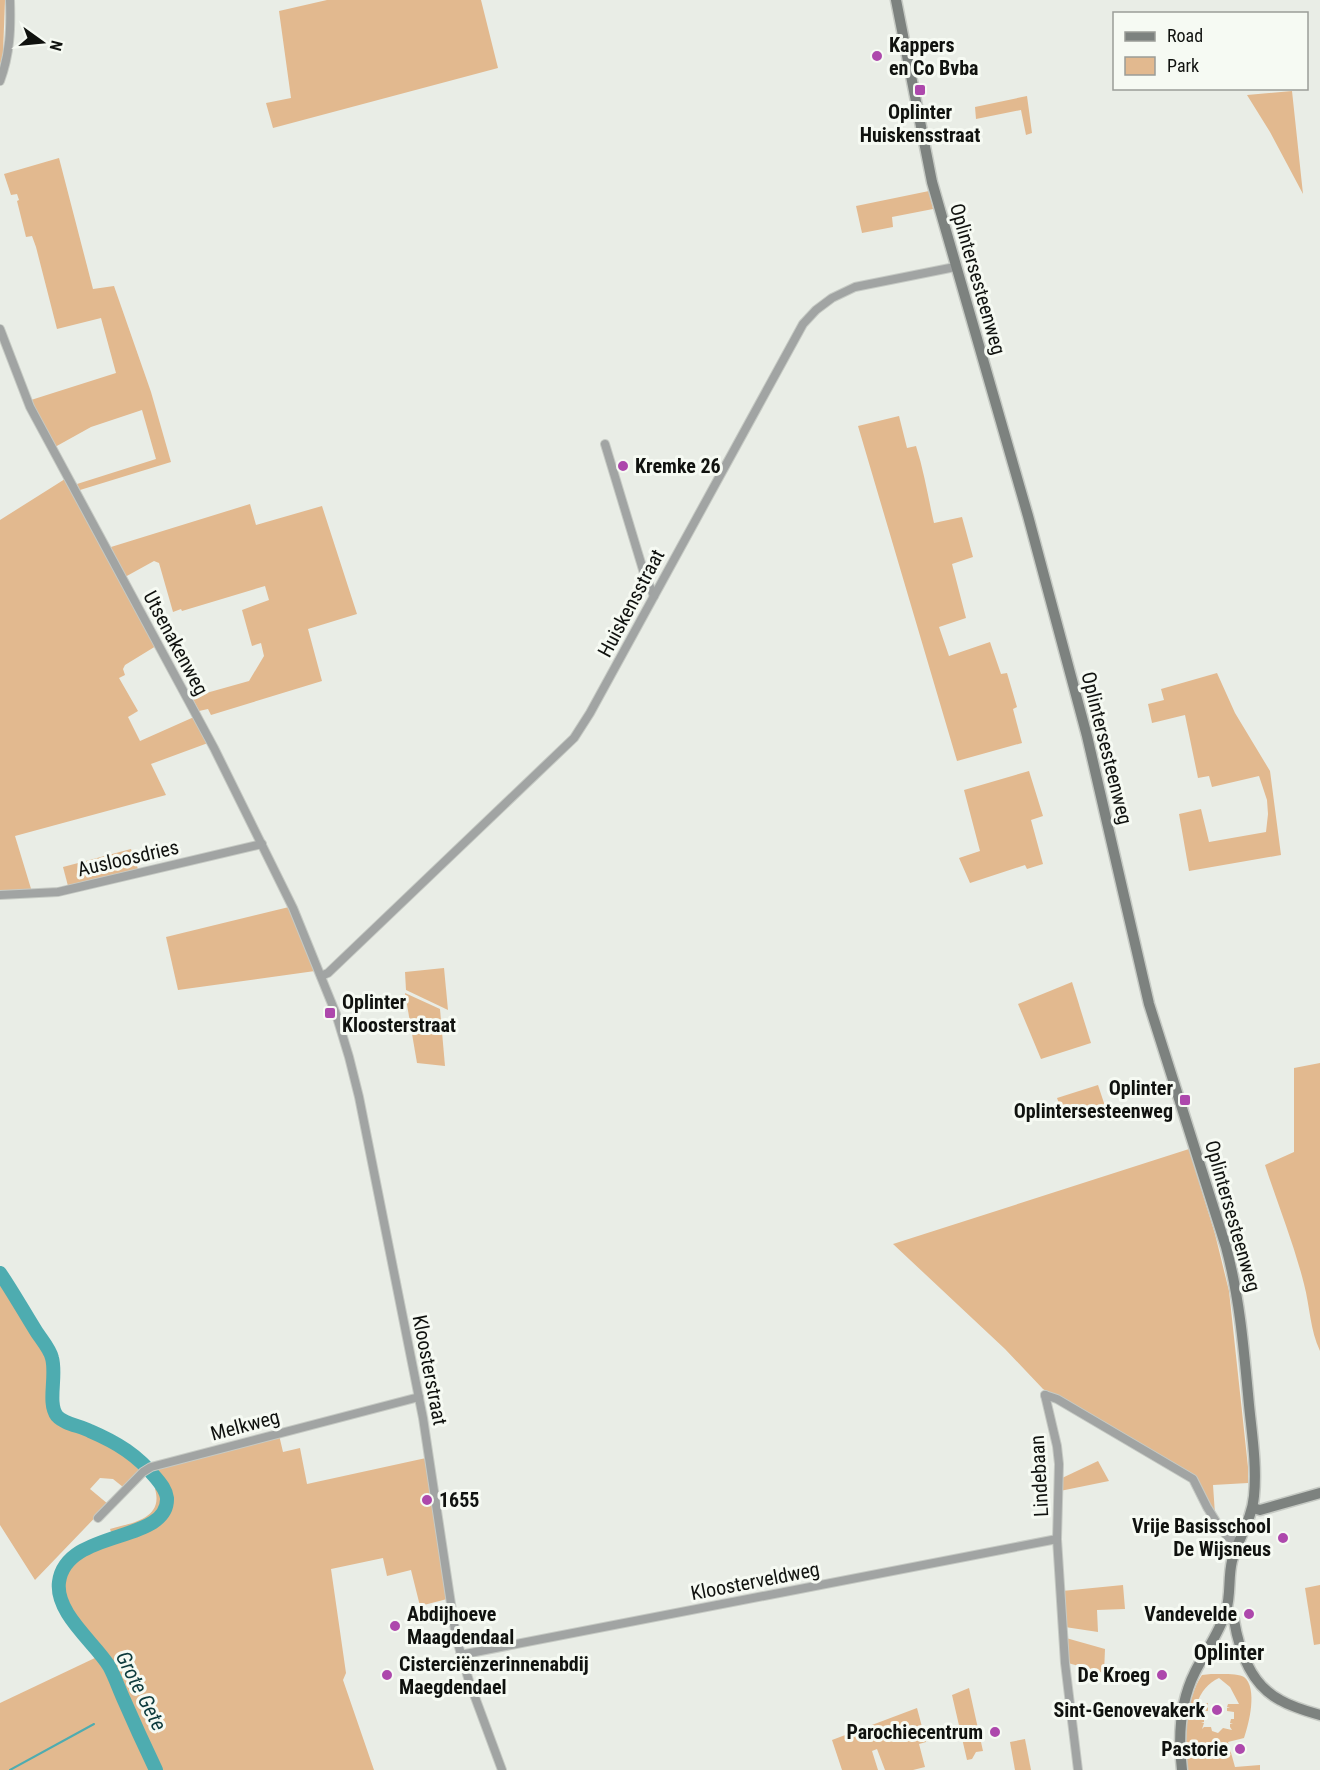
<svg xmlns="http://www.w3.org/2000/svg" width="1320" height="1770" font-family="'Roboto Condensed',sans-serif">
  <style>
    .green { fill: #e2b98f; fill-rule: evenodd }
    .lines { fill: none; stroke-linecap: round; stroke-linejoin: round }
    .stream { stroke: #4eacb0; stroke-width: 2 }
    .river { stroke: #4eacb0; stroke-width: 14 }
    .street-casing { stroke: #c6cac4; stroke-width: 10 }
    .secondary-casing { stroke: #c6cac4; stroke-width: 13 }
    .street { stroke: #a1a4a3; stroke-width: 8 }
    .secondary { stroke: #7d827f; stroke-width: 10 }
    .poi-dot { fill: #ad48ac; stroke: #f6faf3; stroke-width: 2 }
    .labels { text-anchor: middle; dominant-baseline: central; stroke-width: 6; stroke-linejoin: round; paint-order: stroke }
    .poi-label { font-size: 20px; font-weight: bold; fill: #10120f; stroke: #f6faf3; text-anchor: end }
    .street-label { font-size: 20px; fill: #10120f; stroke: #f6faf3 }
    .water-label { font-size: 21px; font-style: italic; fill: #0c3a3c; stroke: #f6faf3 }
    .quarter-label { font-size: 22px; font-weight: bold; fill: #10120f; stroke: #f6faf3 }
  </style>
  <rect width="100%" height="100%" fill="#e9ede6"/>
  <!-- green -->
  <g class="green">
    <polygon points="0,0 5,0 3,53 0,66"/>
    <polygon points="327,0 481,0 498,68 273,128 266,103 291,98 279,11"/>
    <polygon points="1292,91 1303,194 1270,132 1247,95"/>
    <polygon points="1027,96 1032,133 1026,135 1021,110 976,119 975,107"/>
    <polygon points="59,158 93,289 114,286 151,392 171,462 80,490 77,484 156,459 142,410 91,427 55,447 31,400 116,373 101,318 57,329 36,247 32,236 26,237 17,201 19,200 17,194 11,195 4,174"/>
    <polygon points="929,191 933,209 892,217 893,227 862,233 856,206"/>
    <path d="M 899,416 L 907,448 L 916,446 C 924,471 928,497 934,523 L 962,517 L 973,557 L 952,564 L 966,618 L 939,627 L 949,656 L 990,642 L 1001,674 L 1007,673 L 1017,707 L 1013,709 L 1022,743 L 957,761 L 858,426 Z"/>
    <polygon points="65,479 156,646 125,665 123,669 125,675 119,678 138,711 128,717 140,741 194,717 208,743 151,764 166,795 15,836 32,892 0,893 0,520"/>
    <polygon points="250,504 256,525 322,506 357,614 308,629 322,681 211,715 208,709 199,711 192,697 249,681 264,656 261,643 252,646 242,610 269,600 265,586 182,611 181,609 173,612 159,563 154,561 125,577 111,547"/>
    <polygon points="1217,673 1235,713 1270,771 1281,855 1189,871 1179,814 1201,809 1209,842 1266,832 1268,814 1267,800 1259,776 1212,787 1209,776 1198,778 1185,715 1152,723 1148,704 1164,700 1161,689"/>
    <polygon points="1029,771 1043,816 1031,820 1043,864 1027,869 1025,865 970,883 959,858 980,851 964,790"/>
    <polygon points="131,849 138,869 68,886 63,867"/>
    <polygon points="289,907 315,971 178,990 166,937"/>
    <polygon points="444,968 448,1010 406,990 405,972"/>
    <polygon points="1072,982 1091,1043 1041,1059 1018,1004"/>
    <polygon points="405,993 440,1009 445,1066 417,1063"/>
    <path d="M 1320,1063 L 1320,1351 C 1310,1330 1310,1307 1304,1284 C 1294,1244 1278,1205 1265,1165 L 1294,1152 L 1294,1068 Z"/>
    <polygon points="1098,1085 1105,1106 1065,1119 1057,1098"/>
    <polygon points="1189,1149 1215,1234 1229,1291 1248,1467 1248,1483 1213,1485 1215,1514 1198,1485 1043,1389 1005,1349 893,1244"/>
    <path d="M 0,1279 L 45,1353 C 48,1359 51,1365 51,1372 C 50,1388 45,1402 52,1418 C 83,1433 116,1444 139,1470 L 123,1487 L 113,1479 L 100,1478 L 90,1489 L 108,1504 L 35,1580 L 0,1525 Z"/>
    <path d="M 279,1435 L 283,1452 L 300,1448 L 307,1484 L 426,1458 L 447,1599 L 420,1606 L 411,1570 L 387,1576 L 383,1558 L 331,1569 L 346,1673 L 343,1680 L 374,1770 L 162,1770 L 113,1665 C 98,1641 65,1617 63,1588 C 63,1583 66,1576 68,1571 C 89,1534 161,1544 169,1506 C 170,1498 169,1490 165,1484 C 162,1479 157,1474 153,1469 Z"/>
    <polygon points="1098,1461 1109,1481 1060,1491 1060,1479"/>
    <path d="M 159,1487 C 175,1519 132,1527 111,1532 L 110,1529 C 131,1523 164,1519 155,1489 Z"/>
    <polygon points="1123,1585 1125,1609 1097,1610 1098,1632 1065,1627 1062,1591"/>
    <polygon points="1320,1585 1320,1644 1314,1645 1305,1588"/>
    <polygon points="1066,1638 1105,1649 1104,1673 1068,1663"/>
    <polygon points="97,1657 128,1718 151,1770 0,1770 0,1703"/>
    <path d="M 1211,1674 C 1218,1674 1239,1673 1244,1677 C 1258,1688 1249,1724 1244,1738 L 1228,1742 L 1235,1767 L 1260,1765 L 1260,1770 L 1187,1770 C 1185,1741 1185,1700 1202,1675 ZM 1219,1678 L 1230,1687 L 1239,1704 L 1228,1704 L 1227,1707 L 1230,1708 L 1227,1708 L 1227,1711 L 1234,1712 L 1234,1719 L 1231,1719 L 1230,1723 L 1233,1723 L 1230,1724 L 1230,1727 L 1232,1730 L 1223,1728 L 1218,1733 L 1212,1731 L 1211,1727 L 1204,1727 L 1202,1729 L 1204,1723 L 1201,1722 L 1204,1722 L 1204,1718 L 1200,1718 L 1201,1711 L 1208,1711 L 1208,1707 L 1205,1707 L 1208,1706 L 1208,1703 L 1197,1703 C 1201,1692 1208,1683 1219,1678 Z"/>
    <polygon points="969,1688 983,1751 976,1752 972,1759 967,1760 952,1695"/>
    <polygon points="917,1708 926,1742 919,1744 925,1767 913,1770 885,1770 877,1749 872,1751 878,1770 842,1770 832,1740"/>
    <polygon points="1025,1739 1031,1770 1015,1770 1010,1742"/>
  </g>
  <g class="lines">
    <!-- stream -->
    <polyline class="stream" points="10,1770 94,1724"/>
    <!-- river -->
    <path class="river" d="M 0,1273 C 13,1292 24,1312 36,1331 C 41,1339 50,1349 52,1358 C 57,1376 47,1403 57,1416 C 64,1424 81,1426 90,1431 C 118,1443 137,1455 156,1478 C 161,1484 166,1490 167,1498 C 169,1544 66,1528 59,1582 C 55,1613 94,1642 109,1666 C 115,1677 119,1689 124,1700 C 134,1723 145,1747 156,1770"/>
    <!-- street casing -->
    <g class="street-casing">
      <g id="street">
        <path d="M 0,81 C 10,54 11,29 10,0"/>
        <polyline points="0,329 30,407 214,748 293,908 336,1014 349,1057 359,1097 423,1418 456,1637 469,1681 502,1770"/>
        <polyline points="605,444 644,573 654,596"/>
        <polyline points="0,895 58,892 262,844"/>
        <polyline points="321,976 328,973 574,738 590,713 803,324 816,310 832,298 855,287 955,267"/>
        <polyline points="1045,1395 1057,1446 1059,1464 1057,1539 1065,1663 1078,1770"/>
        <polyline points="1045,1395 1057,1399 1193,1479 1207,1507 1220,1528 1228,1537 1238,1543"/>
        <polyline points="98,1518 143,1472 151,1467 419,1397"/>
        <polyline points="460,1655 1057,1539"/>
      </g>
    </g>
    <!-- secondary casing -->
    <g class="secondary-casing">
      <g id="secondary">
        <path d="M 896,0 L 932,182 L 1028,516 L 1087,736 L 1149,1004 L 1226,1247 C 1240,1299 1244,1351 1249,1405 C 1252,1435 1257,1466 1254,1496 C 1252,1519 1238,1539 1232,1561 C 1228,1577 1231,1595 1226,1611 C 1220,1632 1205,1652 1195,1672 C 1180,1702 1178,1737 1182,1770"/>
        <polyline points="1253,1508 1260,1510 1320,1493"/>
        <path d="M 1225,1614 L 1234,1620 C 1239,1650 1251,1685 1280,1700 C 1292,1707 1306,1711 1320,1715"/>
      </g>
    </g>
    <!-- street -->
    <use href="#street" class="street"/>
    <!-- secondary -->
    <use href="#secondary" class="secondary"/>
  </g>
  <!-- markers -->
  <g class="poi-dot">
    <circle cx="877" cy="56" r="6"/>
    <rect x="914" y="84" width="12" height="12" rx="3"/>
    <circle cx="623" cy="466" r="6"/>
    <rect x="324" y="1007" width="12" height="12" rx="3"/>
    <rect x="1179" y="1094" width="12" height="12" rx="3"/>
    <circle cx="427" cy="1500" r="6"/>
    <circle cx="1283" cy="1538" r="6"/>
    <circle cx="1249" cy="1614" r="6"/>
    <circle cx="395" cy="1626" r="6"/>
    <circle cx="387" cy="1675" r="6"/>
    <circle cx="1162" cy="1675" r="6"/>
    <circle cx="1217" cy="1710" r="6"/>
    <circle cx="995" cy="1732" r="6"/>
    <circle cx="1240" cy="1749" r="6"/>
  </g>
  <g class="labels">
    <!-- poi labels -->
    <g class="poi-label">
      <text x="889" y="45" text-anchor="start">Kappers<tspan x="889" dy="23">en Co Bvba</tspan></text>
      <text x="920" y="112" text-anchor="middle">Oplinter<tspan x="920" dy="23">Huiskensstraat</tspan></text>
      <text x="635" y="466" text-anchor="start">Kremke 26</text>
      <text x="342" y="1002" text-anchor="start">Oplinter<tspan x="342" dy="23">Kloosterstraat</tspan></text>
      <text x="1173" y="1088">Oplinter<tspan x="1173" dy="23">Oplintersesteenweg</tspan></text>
      <text x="439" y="1500" text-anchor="start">1655</text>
      <text x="1271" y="1526">Vrije Basisschool<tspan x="1271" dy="23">De Wijsneus</tspan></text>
      <text x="407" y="1614" text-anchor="start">Abdijhoeve<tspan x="407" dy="23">Maagdendaal</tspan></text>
      <text x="1237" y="1614">Vandevelde</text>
      <text x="399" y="1664" text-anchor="start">Cisterciënzerinnenabdij<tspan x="399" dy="23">Maegdendael</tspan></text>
      <text x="1150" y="1675">De Kroeg</text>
      <text x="1205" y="1710">Sint-Genovevakerk</text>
      <text x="983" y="1732">Parochiecentrum</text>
      <text x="1228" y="1749">Pastorie</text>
    </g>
    <!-- street labels -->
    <g class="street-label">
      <text transform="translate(978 279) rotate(74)">Oplintersesteenweg</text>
      <text transform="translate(631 603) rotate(-62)">Huiskensstraat</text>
      <text transform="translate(176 643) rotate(62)">Utsenakenweg</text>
      <text transform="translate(1107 748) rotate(76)">Oplintersesteenweg</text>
      <text transform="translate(128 858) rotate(-13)">Ausloosdries</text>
      <text transform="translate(1233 1216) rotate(74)">Oplintersesteenweg</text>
      <text transform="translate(430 1370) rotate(79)">Kloosterstraat</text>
      <text transform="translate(245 1425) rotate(-15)">Melkweg</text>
      <text transform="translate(1039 1476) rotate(-93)">Lindebaan</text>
      <text transform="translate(755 1581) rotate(-11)">Kloosterveldweg</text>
    </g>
    <!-- water labels -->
    <g class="water-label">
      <text transform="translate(141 1691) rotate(63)">Grote Gete</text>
    </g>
    <!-- quarter labels -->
    <g class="quarter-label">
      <text x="1229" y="1652">Oplinter</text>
    </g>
  </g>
  <!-- legend -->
  <rect x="1113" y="12" width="195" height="78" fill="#f6faf3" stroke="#9a9d98" stroke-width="1.5"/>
  <rect x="1125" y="32" width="30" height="9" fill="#7d827f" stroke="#9a9d98" stroke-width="1.5"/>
  <text x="1167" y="42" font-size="18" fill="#10120f">Road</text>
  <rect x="1125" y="57" width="30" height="18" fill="#e2b98f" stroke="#9a9d98" stroke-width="1.5"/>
  <text x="1167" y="72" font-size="18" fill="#10120f">Park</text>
  <!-- north arrow -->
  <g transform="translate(42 42) rotate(105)" stroke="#f6faf3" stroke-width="4.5" paint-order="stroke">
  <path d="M0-4.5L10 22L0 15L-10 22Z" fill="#10120f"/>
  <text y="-9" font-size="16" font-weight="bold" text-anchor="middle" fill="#10120f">N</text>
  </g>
</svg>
